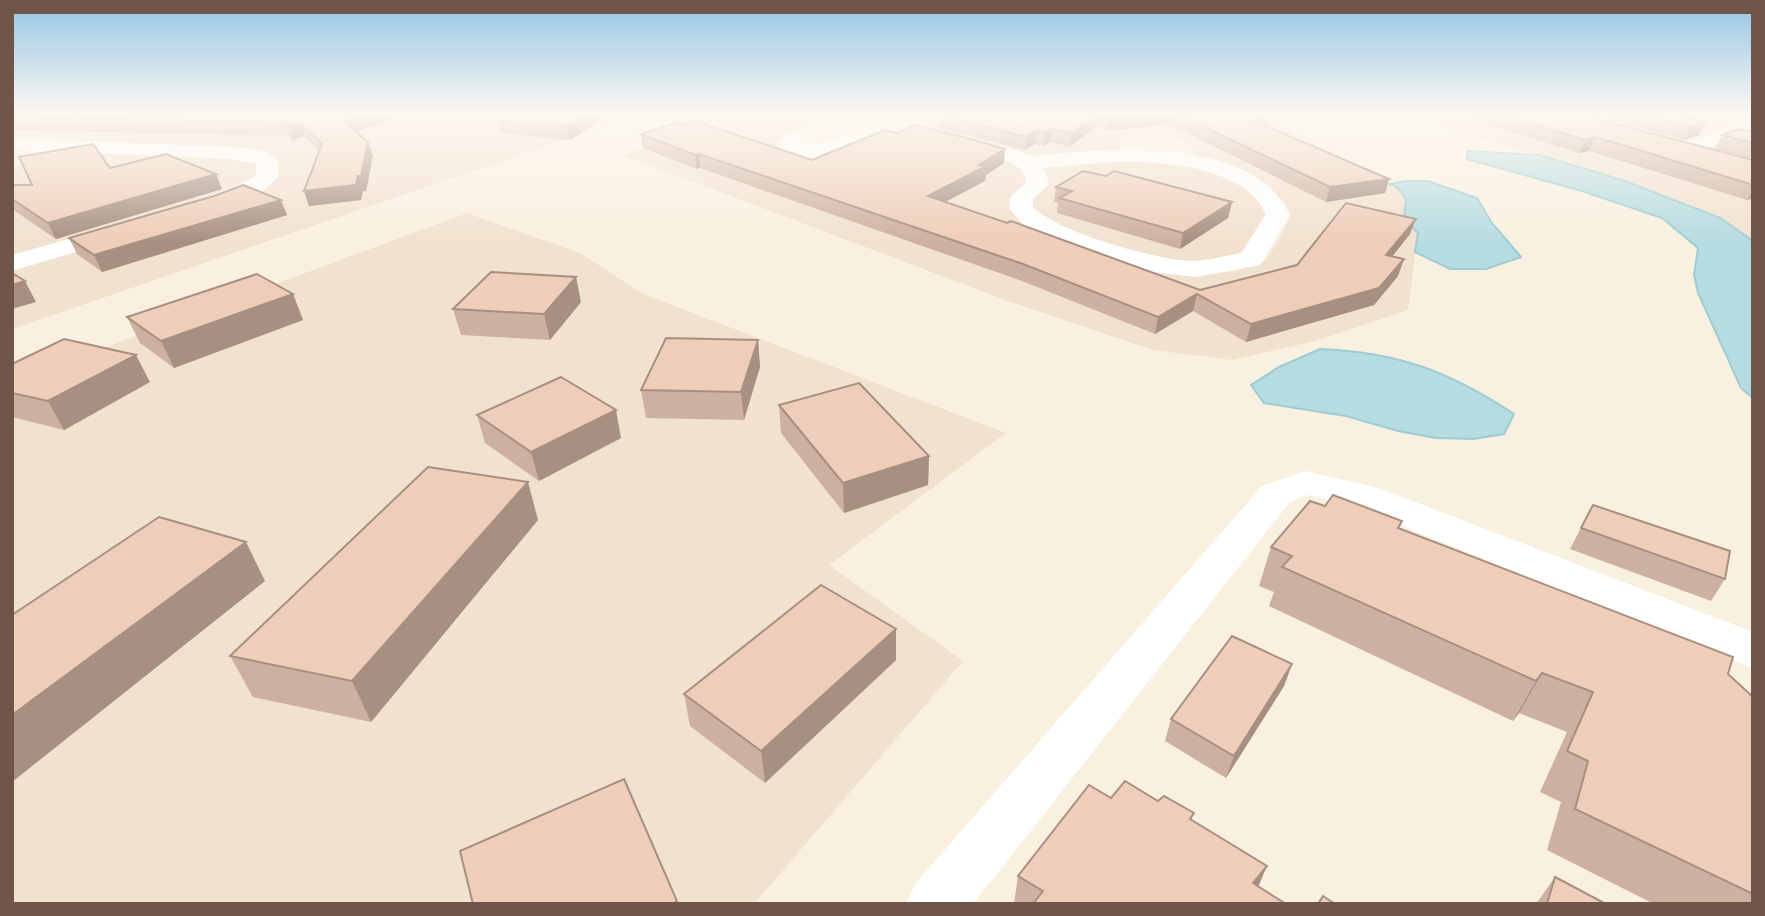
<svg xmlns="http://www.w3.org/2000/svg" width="1765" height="916" font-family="'Fira Sans',sans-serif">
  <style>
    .residential { fill: #f1e1cf }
    .water { fill: #b6dce2; stroke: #9dccd3; stroke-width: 2 }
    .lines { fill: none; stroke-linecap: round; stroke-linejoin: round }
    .minor { fill: #fff; fill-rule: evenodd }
    .wall { fill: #cdb09f }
    .shaded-wall { fill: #a79082 }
    .building { fill: #eecdb9; stroke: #a79082; stroke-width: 2 }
  </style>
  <rect width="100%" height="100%" fill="#faf0e0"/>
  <!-- residential -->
  <g class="residential">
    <polygon points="922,114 1272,115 1302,138 1398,188 1406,199 1404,218 1418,233 1408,310 1315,341 1232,360 1153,350 1008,301 623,155 730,115 838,115 778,145 795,154 890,130 1019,164 1028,182 1012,195 1010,207 1022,221 1202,275 1234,271 1264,262 1274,248 1290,218 1285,202 1266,187 1194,158 1195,151 1187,143 1175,138 1136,136 1123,141 1118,151 1031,159 910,127 921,120"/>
    <polygon points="1749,114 1744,122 1677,145 1568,115"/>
    <polygon points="12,115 636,115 12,329 12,268 277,175 278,160 265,154 12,141"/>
    <polygon points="1414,115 1550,115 1753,171 1753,241 1720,218 1626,181 1467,134"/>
    <polygon points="56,149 223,156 257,164 256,177 206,201 12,259 12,168"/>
    <polygon points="1129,158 1200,166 1246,188 1262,201 1266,213 1240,254 1191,263 1155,259 1056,227 1032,209 1033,199 1049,184 1047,173 1041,166"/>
    <polygon points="467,213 580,253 643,294 1006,433 829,565 963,661 754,904 12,904 12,382"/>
  </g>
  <!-- water -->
  <g class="water">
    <polygon points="1467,151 1539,155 1625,181 1720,218 1753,241 1753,398 1741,388 1698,293 1694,275 1698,248 1662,218 1582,191 1467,159"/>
    <polygon points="1407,181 1428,181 1477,198 1492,223 1521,257 1486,269 1450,269 1415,252 1418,233 1404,218 1406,199 1398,188 1390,184"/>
    <path d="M 1320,349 C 1397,352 1449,371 1514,414 L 1504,434 L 1473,439 L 1436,438 L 1398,431 L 1346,416 L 1264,403 L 1251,385 L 1279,367 Z"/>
  </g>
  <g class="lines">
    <!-- minor -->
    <g class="minor">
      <path d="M 836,114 L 872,114 L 1020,151 L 1031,156 C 1104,149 1252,133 1290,215 L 1260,265 L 1195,277 L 1153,272 L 1039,235 L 1024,226 L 1009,208 L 1010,197 L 1026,182 C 1025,174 1023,170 1015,165 C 1005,158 902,130 891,132 C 863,136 803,181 777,144 L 785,135 ZM 853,121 L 871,126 L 822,144 L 800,143 ZM 1109,162 C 1155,161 1245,164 1266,215 L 1242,253 C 1227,255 1209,261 1194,261 C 1158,261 1057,232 1033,207 L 1033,199 L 1049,184 L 1043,168 Z"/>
      <polygon points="1753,119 1753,132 1683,156 1676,154 1673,150 1676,146"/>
      <path d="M 12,138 L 230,147 C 242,148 269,148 276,159 C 279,163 278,172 278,177 L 262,192 L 203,213 L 195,211 L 191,206 L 195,201 L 246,182 L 256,175 L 256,164 L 230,159 L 12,150 Z"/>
      <polygon points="121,224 130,226 133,231 130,236 12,271 12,255"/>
      <polygon points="1305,471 1379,488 1753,632 1753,668 1353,506 1308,495 1290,502 973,904 906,904 915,884 1262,486"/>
    </g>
  </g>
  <!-- wall -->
  <g class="wall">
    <polygon points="12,115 406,115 356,131 373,156 366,191 363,191 361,200 309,206 304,191 319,151 304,136 292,140 291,136 12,130"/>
    <polygon points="516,115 608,115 570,140 500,133 497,120"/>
    <polygon points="939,115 1260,115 1265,126 1389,179 1385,193 1326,202 1169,124 1107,131 1098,126 1069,147 1050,142 1044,146 1035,144 1025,150 939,128"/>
    <polygon points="1456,115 1582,115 1753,160 1753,198 1747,200 1589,151 1579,153"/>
    <polygon points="1593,115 1690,115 1684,117 1706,122 1699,135 1684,140"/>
    <polygon points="1753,132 1753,159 1715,149 1722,135"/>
    <polygon points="641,134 812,160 1004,163 986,175 985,181 945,202 1200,290 1410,234 1392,257 1398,276 1374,305 1246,342 1193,311 1155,334 1022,281 700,168 696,169 643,148"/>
    <polygon points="110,168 222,189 56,239 12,209 12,185 32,185"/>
    <polygon points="1106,176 1232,202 1228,218 1180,249 1057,213 1058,203 1054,202 1056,187"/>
    <polygon points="214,196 287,215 102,272 77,254 69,238"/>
    <polygon points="293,294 303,320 174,368 140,343 127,317"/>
    <polygon points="581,302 550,340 461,335 453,309"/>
    <polygon points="758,340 760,367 744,420 646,418 641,390"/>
    <polygon points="12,364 150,382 64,430 12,417"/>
    <polygon points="779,405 929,456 928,485 844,513 781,433"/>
    <polygon points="477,415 621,438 539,481 485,443"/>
    <polygon points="1593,505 1725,579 1711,601 1570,549"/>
    <polygon points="1325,506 1402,521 1399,528 1728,674 1753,697 1753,904 1654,904 1547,850 1561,802 1540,792 1567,732 1519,713 1513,721 1269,606 1274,592 1259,586 1271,547"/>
    <polygon points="538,520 371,722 253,697 230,656"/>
    <polygon points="896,629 896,660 765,783 690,726 684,694"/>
    <polygon points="1292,664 1284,686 1226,778 1165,741 1171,719"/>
    <polygon points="1111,798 1158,801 1192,819 1258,886 1286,904 1014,904 1018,876"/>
    <polygon points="1555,877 1606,904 1536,904"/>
  </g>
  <!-- shaded-wall -->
  <g class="shaded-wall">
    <polygon points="364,115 406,115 348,134 344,121"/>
    <polygon points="586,115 608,115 570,140 567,126"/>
    <polygon points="1098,115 1100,115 1098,126 1069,147 1071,133"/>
    <polygon points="1140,115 1170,115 1169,124 1107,131 1109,118"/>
    <polygon points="1267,118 1264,131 1252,120"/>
    <polygon points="1706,122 1699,135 1684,140 1690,127"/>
    <polygon points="300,123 304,136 292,140 287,126"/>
    <polygon points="1051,129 1050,142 1044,146 1045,132"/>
    <polygon points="1037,130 1035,144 1025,150 1026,137"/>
    <polygon points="1595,137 1589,151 1579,153 1585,140"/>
    <polygon points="368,142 373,156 366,191 363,191 361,200 309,206 304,191"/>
    <polygon points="1005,149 1004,163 986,175 985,181 928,211 928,196"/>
    <polygon points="699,154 700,168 696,169 695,155"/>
    <polygon points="216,174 222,189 56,239 48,223"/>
    <polygon points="1389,179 1385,193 1326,202 1330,187"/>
    <polygon points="1753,190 1753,198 1747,200"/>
    <polygon points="281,200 287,215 102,272 94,255"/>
    <polygon points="1232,202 1228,218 1180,249 1183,233"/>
    <polygon points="1416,219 1410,234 1380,271 1386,255"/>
    <polygon points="1404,259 1398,276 1374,305 1246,342 1251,324"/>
    <polygon points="576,277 581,302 550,340 544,314"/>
    <polygon points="25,281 36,302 12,309 12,285"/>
    <polygon points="293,294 303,320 174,368 161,341"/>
    <polygon points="1197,294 1193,311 1155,334 1158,317"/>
    <polygon points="758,340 760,367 744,420 741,392"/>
    <polygon points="136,355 150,382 64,430 48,401"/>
    <polygon points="616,410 621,438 539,481 531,452"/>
    <polygon points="929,456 928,485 844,513 843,483"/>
    <polygon points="528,482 538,520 371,722 352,681"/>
    <polygon points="246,542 265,581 12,782 12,715"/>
    <polygon points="896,629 896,660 765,783 761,751"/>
    <polygon points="1292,664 1284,686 1226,778 1234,756"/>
    <polygon points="1542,673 1519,713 1513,721 1536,681"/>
    <polygon points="1267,866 1251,904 1253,883"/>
  </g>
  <!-- building -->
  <g class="building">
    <polygon points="12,115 364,115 344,121 368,142 361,176 358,176 356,185 304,191 322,144 300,123 287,126 287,122 12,117"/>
    <polygon points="516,115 586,115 567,126 497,120"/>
    <polygon points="939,115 1098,115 1071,133 1051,129 1045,132 1037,130 1026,137"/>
    <polygon points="1102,115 1140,115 1109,118"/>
    <polygon points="1179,115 1260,115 1267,118 1252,120 1389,179 1330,187"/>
    <polygon points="1501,115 1582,115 1753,160 1753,185 1619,144 1595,137 1585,140"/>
    <polygon points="1645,115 1675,115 1706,122 1690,127"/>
    <polygon points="695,121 812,160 885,130 896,133 915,125 974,140 1005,149 979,165 986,166 928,196 1007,223 1011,221 1200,290 1297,265 1346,203 1416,219 1386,255 1404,259 1379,288 1251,324 1197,294 1158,317 1023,264 699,154 695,155 641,134 678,122 687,124"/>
    <polygon points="1738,129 1753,132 1753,143 1722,135"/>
    <polygon points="93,144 110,168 166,154 216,174 48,223 12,199 12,185 32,185 19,157"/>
    <polygon points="1083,171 1106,176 1114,171 1232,202 1183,233 1059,198 1072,191 1056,187"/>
    <polygon points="243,185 281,200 94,255 69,238 214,196"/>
    <polygon points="491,272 576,277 544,314 453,309"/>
    <polygon points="12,273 25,281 12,285"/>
    <polygon points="257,274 293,294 161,341 127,317"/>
    <polygon points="666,338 758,340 741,392 641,390"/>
    <polygon points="64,339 136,355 48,401 12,393 12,364"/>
    <polygon points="561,377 616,410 531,452 477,415"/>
    <polygon points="859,383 929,456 843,483 779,405"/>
    <polygon points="428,467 528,482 352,681 230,656"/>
    <polygon points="1333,495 1402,521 1398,528 1733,657 1728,674 1753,697 1753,894 1575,809 1588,761 1567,751 1593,692 1542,673 1536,681 1282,567 1292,556 1271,547 1310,501 1325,506"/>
    <polygon points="1593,505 1730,551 1725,579 1581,528"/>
    <polygon points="159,517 246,542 12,715 12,615"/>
    <polygon points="821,585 896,629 761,751 684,694"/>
    <polygon points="1232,636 1292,664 1234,756 1171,719"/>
    <polygon points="624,779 677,901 672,904 473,904 460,851"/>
    <polygon points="1125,781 1158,801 1164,796 1194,813 1190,819 1267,866 1253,883 1286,904 1033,904 1043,891 1018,876 1089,785 1111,798"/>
    <polygon points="1555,877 1606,904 1547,904"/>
    <polygon points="1323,896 1335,904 1318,904"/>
  </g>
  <!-- sky -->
  <linearGradient id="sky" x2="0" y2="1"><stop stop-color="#94c4e6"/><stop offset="0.47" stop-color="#fdf8f1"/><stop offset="1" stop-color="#fdf8f1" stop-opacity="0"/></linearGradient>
  <rect width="1765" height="243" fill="url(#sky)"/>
  <!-- border -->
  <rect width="1765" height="916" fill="none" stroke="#6f5649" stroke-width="28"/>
</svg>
